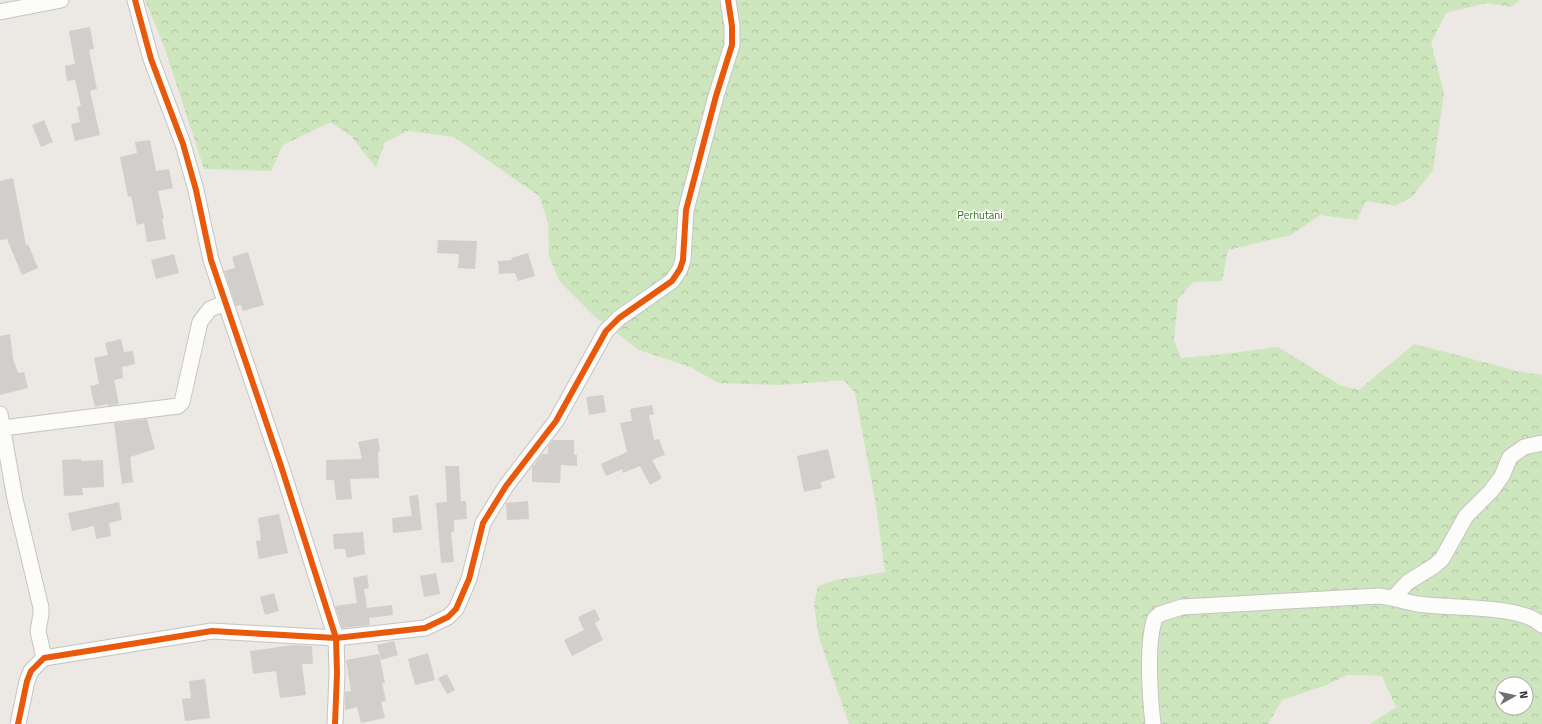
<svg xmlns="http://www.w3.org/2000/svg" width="1542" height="724" font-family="'Titillium Web',sans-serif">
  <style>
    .forest { fill: url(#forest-crowns); fill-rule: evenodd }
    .building { fill: #d1cecb }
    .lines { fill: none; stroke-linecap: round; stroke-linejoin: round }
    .minor-casing { stroke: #c5c4c5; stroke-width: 17 }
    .minor { stroke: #fcfcfb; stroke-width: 15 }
    .cycleway-casing { stroke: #fff; stroke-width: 8 }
    .cycleway { stroke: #e8590c; stroke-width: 6 }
    .labels { text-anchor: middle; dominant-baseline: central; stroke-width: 3; stroke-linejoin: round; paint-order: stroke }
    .park-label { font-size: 11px; fill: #2c6e1b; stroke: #fff }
  </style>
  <defs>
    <pattern id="forest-crowns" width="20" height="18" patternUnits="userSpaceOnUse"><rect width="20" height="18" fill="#cee6be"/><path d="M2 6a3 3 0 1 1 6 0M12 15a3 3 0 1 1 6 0" fill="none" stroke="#b1c6a4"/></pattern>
  </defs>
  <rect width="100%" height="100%" fill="#ece8e4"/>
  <!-- forest -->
  <path class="forest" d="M 145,0 L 1520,0 L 1511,7 L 1486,3 L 1446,13 L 1431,43 L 1444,93 L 1433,170 L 1412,197 L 1395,206 L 1366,201 L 1357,220 L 1320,215 L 1291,235 L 1228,250 L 1222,281 L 1193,282 L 1178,299 L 1174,340 L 1181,358 L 1225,354 L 1278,347 L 1340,385 L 1359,390 L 1414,344 L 1522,372 L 1542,375 L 1542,724 L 1370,724 L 1396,707 L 1382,676 L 1348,675 L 1324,686 L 1282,700 L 1268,724 L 849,724 L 819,638 L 814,605 L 818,586 L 836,580 L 885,572 L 876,505 L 855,393 L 844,380 L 780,385 L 718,383 L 690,367 L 639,350 L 594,316 L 560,282 L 549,257 L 548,222 L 539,196 L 454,137 L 408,131 L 385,142 L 376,168 L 352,137 L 331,122 L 283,145 L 271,171 L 204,169 L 163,43 ZM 1502,684 L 1526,684 L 1526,708 L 1502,708 Z"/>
  <!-- building -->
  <g class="building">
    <polygon points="90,27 94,49 89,50 97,89 90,91 100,135 75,141 71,124 80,122 77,107 81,106 75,80 67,81 65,66 75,64 69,31"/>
    <polygon points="44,120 53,142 41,147 32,125"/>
    <polygon points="150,140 156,171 169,169 173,188 158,191 164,219 162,219 166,239 147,242 144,223 137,225 131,196 128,197 120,157 137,153 135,142"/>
    <polygon points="13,178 26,245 28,244 38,268 22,275 7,239 0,240 0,181"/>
    <polygon points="438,240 477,241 475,269 458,268 459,254 437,253"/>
    <polygon points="248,252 264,305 243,311 241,305 236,306 224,271 235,268 232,257"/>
    <polygon points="528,253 535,276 518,281 515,273 499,274 498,261 512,260 511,258"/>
    <polygon points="174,254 179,273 156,279 151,260"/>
    <polygon points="10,334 13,359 18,373 24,372 28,388 0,395 0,336"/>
    <polygon points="121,339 124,352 133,351 135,364 122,367 123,378 114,380 119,404 108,406 108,404 95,407 90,386 99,384 94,358 108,355 105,343"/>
    <polygon points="603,395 606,412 589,415 586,397"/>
    <polygon points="652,405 654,414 649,415 654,440 659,439 665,455 652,460 662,478 650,485 640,466 623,473 622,469 606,476 601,464 627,452 620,423 632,421 630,409"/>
    <polygon points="147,419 155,449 130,457 133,482 122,484 114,423"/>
    <polygon points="378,438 380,451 378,452 379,478 350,479 352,499 336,500 334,480 326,480 326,460 362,459 358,442"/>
    <polygon points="553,440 574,440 574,455 577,455 577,466 561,465 560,483 532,482 532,466 535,465 536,462 542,454 548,454 548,446"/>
    <polygon points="828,449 835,478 821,482 822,488 804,492 797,456"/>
    <polygon points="81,459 81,461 103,460 104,487 82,488 83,495 64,496 62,460"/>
    <polygon points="445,466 459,466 461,501 466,501 467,519 454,520 454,532 451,532 454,562 441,563 436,503 447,502"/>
    <polygon points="418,495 422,530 393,533 392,518 412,516 409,496"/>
    <polygon points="528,501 529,519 507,520 506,503"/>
    <polygon points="119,502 122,520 109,523 111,536 96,539 94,526 72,531 68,513"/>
    <polygon points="279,514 288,553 259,559 256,541 261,540 258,518"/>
    <polygon points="363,532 365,554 347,558 345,549 334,549 333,534"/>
    <polygon points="436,573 440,594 424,597 420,576"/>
    <polygon points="367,575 369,588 364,589 367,608 392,605 393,615 369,618 370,625 342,628 335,606 357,603 353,578"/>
    <polygon points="274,593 279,611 265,615 260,597"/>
    <polygon points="595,609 600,620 595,623 603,640 572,656 564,640 584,630 578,617"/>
    <polygon points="394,641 398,655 381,660 377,645"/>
    <polygon points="293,645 312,646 313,664 302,664 306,695 280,698 276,671 253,674 250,651"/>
    <polygon points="428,653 435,680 415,685 408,659"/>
    <polygon points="379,654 385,683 382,683 386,701 381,702 385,718 361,723 357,707 345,710 345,692 351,691 346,660"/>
    <polygon points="447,674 455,690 447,694 438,678"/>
    <polygon points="205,679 210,718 185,721 182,699 191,698 189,681"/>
  </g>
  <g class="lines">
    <!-- minor casing -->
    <g class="minor-casing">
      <g id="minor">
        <polyline points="135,0 151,59 183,144 196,190 211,260 281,466 336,638 337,673 335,724"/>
        <polyline points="0,12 61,0"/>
        <polyline points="0,414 15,499 41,608 41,614 38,631 44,658"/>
        <polyline points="3,428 178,406 182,402 200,322 210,309 225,303"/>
        <polyline points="1394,597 1408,582 1434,566 1442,559 1466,516 1491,491 1502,476 1510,457 1524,447 1542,443"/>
        <polyline points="18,724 27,681 31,671 44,658 212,631 336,638 425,628 448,617 456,609 469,579 483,523 506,486 556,421 606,331 619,318 672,281 680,269 683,260 686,210 716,96 732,45 732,26 728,0"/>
        <path d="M 1153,724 C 1150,697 1146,643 1155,618 L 1160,614 L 1182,607 L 1379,596 C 1392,597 1404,602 1418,604 C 1449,609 1520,604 1542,625"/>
      </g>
    </g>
    <!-- minor -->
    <use href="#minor" class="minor"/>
    <!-- cycleway casing -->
    <g class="cycleway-casing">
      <g id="cycleway">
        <polyline points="135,0 151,59 183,144 196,190 211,260 281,466 336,638 337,673 335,724"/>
        <polyline points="18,724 27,681 31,671 44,658 212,631 336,638 425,628 448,617 456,609 469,579 483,523 506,486 556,421 606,331 619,318 672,281 680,269 683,260 686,210 716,96 732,45 732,26 728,0"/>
      </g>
    </g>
    <!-- cycleway -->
    <use href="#cycleway" class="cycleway"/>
  </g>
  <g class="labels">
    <!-- park labels -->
    <g class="park-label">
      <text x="980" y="215">Perhutani</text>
    </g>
  </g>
  <!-- north arrow -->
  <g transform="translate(1514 696) rotate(82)"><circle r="19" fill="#ffffff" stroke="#ababab"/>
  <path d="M0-3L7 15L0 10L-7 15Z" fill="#706f6e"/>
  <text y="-6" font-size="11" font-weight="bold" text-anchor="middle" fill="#2e2e2e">N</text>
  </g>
</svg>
